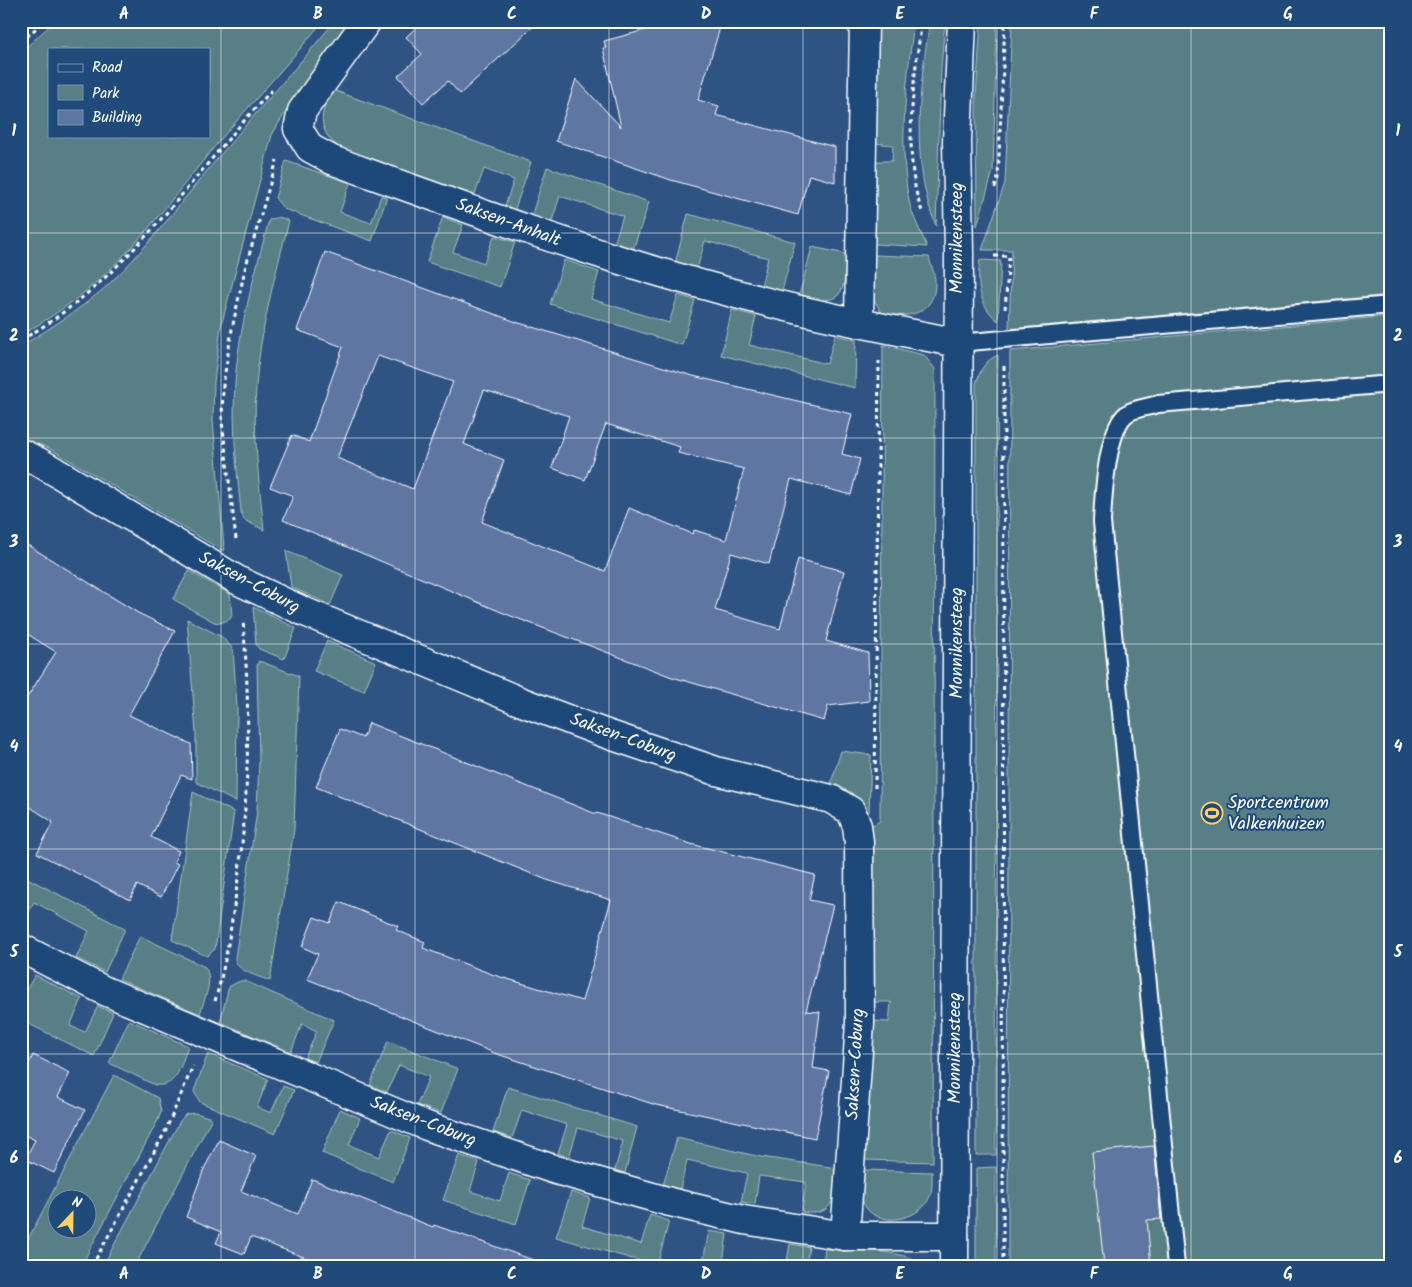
<svg xmlns="http://www.w3.org/2000/svg" width="1412" height="1287" font-family="Kalam,sans-serif">
  <style>
    .green { fill: #587f85; stroke: #acbfc2; fill-rule: evenodd }
    .building { fill: #5e76a3; stroke: #fff; fill-rule: evenodd }
    .lines { fill: none; stroke-linecap: round; stroke-linejoin: round }
    .service-casing { stroke: #fff; stroke-width: 20 }
    .minor-casing { stroke: #fff; stroke-width: 31 }
    .path { stroke: #fff; stroke-width: 3; stroke-dasharray: 4 4; stroke-linecap: butt }
    .service { stroke: #1f4a7a; stroke-width: 16 }
    .minor { stroke: #1f4a7a; stroke-width: 28 }
    .grid { fill: none; stroke: #fff; stroke-width: 1; stroke-opacity: 0.55 }
    .labels { text-anchor: middle; dominant-baseline: central; stroke-width: 4; stroke-linejoin: round; paint-order: stroke }
    .street-label { font-size: 18px; fill: #fff; stroke: #1f4a7a }
    .poi-label { font-size: 18px; fill: #fff; stroke: #1f4a7a; text-anchor: start }
    .neatline { fill: none; stroke: #fff; stroke-width: 2 }
    .grid-label { font-size: 16px; text-anchor: middle; font-weight: bold; fill: #fff }
  </style>
  <rect width="100%" height="100%" fill="#2f5484"/>
  <filter id="ink" filterUnits="userSpaceOnUse"><feTurbulence type="fractalNoise" baseFrequency=".02" numOctaves="2"/><feDisplacementMap in="SourceGraphic" scale="10" xChannelSelector="R" yChannelSelector="G"/><feConvolveMatrix kernelMatrix="1 2 1 2 8 2 1 2 1" color-interpolation-filters="sRGB"/></filter>
  <g filter="url(#ink)">
    <!-- green -->
    <g class="green">
      <path d="M 55,21 L 323,21 C 290,62 255,99 221,139 C 182,185 146,237 102,277 C 78,299 49,319 21,335 L 21,52 ZM 49,49 L 209,49 L 209,136 L 49,136 Z"/>
      <path d="M 335,21 L 349,21 L 290,104 L 272,135 L 221,326 L 214,382 L 213,420 L 224,548 L 223,551 L 49,448 L 21,438 L 21,346 C 51,328 82,308 108,285 C 151,245 184,197 222,153 C 259,109 298,66 335,21 Z"/>
      <path d="M 877,21 L 914,21 C 907,80 898,142 909,201 C 912,216 921,232 927,247 L 873,244 L 874,161 L 892,161 L 893,145 L 874,143 Z"/>
      <path d="M 930,21 L 945,21 L 941,68 L 936,226 C 910,161 919,89 930,21 Z"/>
      <polygon points="981,21 997,21 993,171 977,226 976,96"/>
      <polygon points="1012,21 1391,21 1391,295 1009,329 1012,250 982,250 1005,183"/>
      <path d="M 333,90 L 531,162 L 514,212 L 504,208 L 514,180 L 484,169 L 474,197 L 343,150 C 318,134 317,114 333,90 Z"/>
      <polygon points="286,161 350,183 340,212 371,223 381,196 387,197 372,241 284,209 275,198"/>
      <polygon points="547,167 649,202 633,250 614,244 623,216 560,196 551,224 531,217"/>
      <polygon points="688,214 795,242 782,291 761,286 768,258 705,241 697,269 675,264"/>
      <path d="M 279,217 L 289,221 C 275,275 260,331 256,386 C 253,434 259,483 264,530 L 244,520 L 241,512 C 237,470 232,428 235,385 C 238,330 255,274 269,220 Z"/>
      <polygon points="443,217 463,225 453,252 484,263 494,236 515,242 500,287 427,262"/>
      <path d="M 812,247 L 846,254 C 845,295 843,307 799,296 Z"/>
      <path d="M 873,255 L 929,257 C 931,266 936,276 935,285 C 934,315 905,320 881,312 L 873,297 Z"/>
      <polygon points="564,260 599,272 591,299 669,323 678,295 695,300 682,345 550,304"/>
      <path d="M 980,260 L 1001,261 L 998,321 C 978,304 977,284 980,260 Z"/>
      <polygon points="732,310 756,316 749,345 827,364 835,335 856,340 855,388 721,355"/>
      <polygon points="1391,316 1391,1266 1008,1266 1010,351"/>
      <polygon points="883,345 924,355 935,369 933,1162 863,1160 872,1021 889,1022 891,1002 872,1002 871,826 880,821"/>
      <path d="M 998,355 L 997,455 L 996,1155 L 976,1155 L 976,383 C 981,370 984,361 998,355 Z"/>
      <polygon points="286,551 343,575 330,605 291,587"/>
      <polygon points="189,571 230,594 232,615 230,619 220,623 214,622 173,599"/>
      <polygon points="253,607 296,628 284,659 259,649 256,644"/>
      <polygon points="187,619 222,637 233,649 237,707 236,802 196,782 196,733"/>
      <polygon points="327,641 376,662 364,691 314,671"/>
      <path d="M 259,661 L 299,676 L 294,829 L 270,981 C 259,976 236,972 235,958 L 257,811 L 259,761 L 257,665 Z"/>
      <polygon points="841,751 871,755 869,812 867,812 851,792 831,783"/>
      <polygon points="193,792 234,812 215,949 207,956 172,940"/>
      <polygon points="25,877 125,929 105,972 76,958 89,931 34,902 21,926 21,883"/>
      <path d="M 140,936 L 205,967 C 214,981 204,999 200,1014 L 119,979 Z"/>
      <polygon points="35,975 82,999 70,1026 85,1032 98,1006 113,1013 94,1056 21,1020 21,999"/>
      <polygon points="240,981 245,981 334,1020 316,1062 305,1058 317,1031 302,1024 291,1052 220,1022 228,990 230,986"/>
      <path d="M 129,1020 L 188,1046 C 181,1064 178,1088 155,1085 L 109,1063 Z"/>
      <polygon points="388,1041 458,1069 441,1113 417,1105 429,1077 399,1065 387,1092 370,1085"/>
      <polygon points="208,1054 268,1079 257,1107 271,1113 283,1086 294,1090 275,1134 200,1102 194,1092 195,1088"/>
      <path d="M 114,1075 L 158,1098 L 161,1112 L 158,1120 L 81,1266 L 21,1266 L 21,1241 L 26,1243 ZM 58,1200 L 88,1200 L 88,1230 L 58,1230 Z"/>
      <polygon points="508,1087 637,1127 625,1173 615,1170 623,1141 578,1128 569,1157 558,1153 567,1125 522,1110 512,1138 493,1132"/>
      <polygon points="340,1109 360,1118 349,1145 379,1157 391,1130 410,1138 393,1182 322,1153"/>
      <polygon points="195,1113 212,1118 135,1266 103,1266 180,1121 186,1114"/>
      <path d="M 677,1138 L 761,1157 L 837,1168 C 835,1194 837,1218 802,1212 L 806,1182 L 759,1176 L 755,1204 L 741,1202 L 747,1173 L 687,1160 L 680,1189 L 663,1185 Z"/>
      <polygon points="459,1155 479,1162 470,1191 500,1201 509,1173 530,1180 516,1224 443,1200"/>
      <polygon points="996,1167 996,1266 976,1266 976,1168"/>
      <path d="M 863,1170 L 932,1172 C 932,1182 933,1193 927,1202 C 914,1223 868,1228 862,1198 C 860,1190 863,1179 863,1170 Z"/>
      <polygon points="571,1192 590,1198 582,1226 641,1244 650,1215 669,1221 657,1266 556,1237"/>
      <polygon points="709,1231 727,1234 723,1263 738,1266 702,1266"/>
      <polygon points="790,1244 809,1247 806,1266 786,1266"/>
      <path d="M 825,1249 C 854,1252 903,1247 924,1266 L 822,1266 Z"/>
    </g>
    <!-- building -->
    <g class="building">
      <polygon points="423,21 539,21 460,94 448,81 423,103 398,76 422,54 406,37"/>
      <polygon points="679,21 722,21 698,100 719,106 716,115 835,147 835,182 809,175 798,215 671,180 556,141 576,79 621,127 603,48 606,48 604,41"/>
      <path d="M 325,252 L 519,323 L 693,376 L 852,414 L 842,454 L 860,459 L 851,495 L 791,479 L 769,564 L 731,553 L 715,610 L 780,629 L 798,559 L 844,571 L 826,641 L 868,653 L 869,701 L 828,706 L 824,721 L 672,677 L 506,614 L 283,520 L 293,496 L 270,487 L 292,435 L 309,442 L 343,347 L 297,330 ZM 378,356 L 453,382 L 413,489 L 337,458 ZM 484,390 L 569,416 L 552,468 L 585,480 L 606,424 L 680,447 L 678,453 L 744,469 L 726,540 L 694,530 L 693,534 L 629,508 L 605,571 L 482,522 L 504,460 L 464,444 Z"/>
      <polygon points="21,541 138,613 175,631 129,715 191,744 192,779 181,775 151,837 179,851 174,862 178,864 161,897 137,885 130,900 37,853 53,822 21,801 21,707 56,652 21,630"/>
      <polygon points="369,723 596,814 597,813 691,844 815,875 809,900 833,905 806,1011 820,1012 813,1068 829,1071 815,1138 656,1105 497,1054 307,979 318,954 302,947 314,917 330,923 339,902 398,926 396,930 425,942 423,948 494,975 582,1001 611,900 547,880 316,787 340,729 363,738"/>
      <polygon points="33,1055 70,1073 58,1097 85,1110 54,1173 25,1159 35,1140 21,1133 21,1080"/>
      <polygon points="219,1140 256,1156 241,1191 298,1214 312,1179 433,1227 434,1225 536,1261 535,1266 327,1266 251,1237 244,1254 216,1243 221,1232 186,1217 204,1169"/>
      <polygon points="1154,1146 1161,1219 1147,1220 1151,1266 1104,1266 1092,1152"/>
    </g>
    <g class="lines">
      <!-- service casing -->
      <g class="service-casing">
        <g id="service">
          <polyline points="958,343 1391,305"/>
          <path d="M 1176,1266 L 1102,522 C 1103,498 1107,426 1128,413 C 1136,408 1149,407 1158,404 L 1391,384"/>
        </g>
      </g>
      <!-- minor casing -->
      <g class="minor-casing">
        <g id="minor">
          <path d="M 367,21 L 302,111 L 298,129 L 310,148 L 332,160 C 507,223 676,286 859,323"/>
          <polyline points="864,21 859,323 958,343"/>
          <polyline points="21,453 39,462 239,581 305,612 522,702 604,733 716,771 831,799 851,811 857,826 859,842 860,1023 845,1236"/>
          <polyline points="21,948 105,991 427,1126 556,1170 670,1202 744,1220 845,1236 954,1236"/>
          <polyline points="954,1266 959,254 957,141 962,21"/>
        </g>
      </g>
      <!-- path -->
      <g class="path">
        <polyline points="21,42 44,21"/>
        <polyline points="995,188 998,178 1005,21"/>
        <path d="M 922,211 C 902,162 914,74 922,21"/>
        <polyline points="994,256 1009,256 1005,310"/>
        <path d="M 21,340 C 131,277 189,177 274,88"/>
        <polyline points="236,539 222,421 223,385 232,329 245,269 277,160"/>
        <polyline points="875,788 879,361"/>
        <path d="M 215,1001 C 225,967 230,934 235,900 C 249,807 251,714 243,620"/>
        <polyline points="92,1266 165,1132 193,1066"/>
        <polyline points="1003,1266 1004,366"/>
      </g>
      <!-- service -->
      <use href="#service" class="service"/>
      <!-- minor -->
      <use href="#minor" class="minor"/>
    </g>
  </g>
  <!-- grid -->
  <path class="grid" d="M 221,21 L 221,1266M 415,21 L 415,1266M 609,21 L 609,1266M 803,21 L 803,1266M 997,21 L 997,1266M 1191,21 L 1191,1266M 21,233 L 1391,233M 21,438 L 1391,438M 21,644 L 1391,644M 21,849 L 1391,849M 21,1054 L 1391,1054"/>
  <!-- icons -->
  <defs>
    <g id="stadium-ring" transform="scale(1.125)"><circle r="9.5" fill="#1f4a7a" stroke="#ffd166" stroke-width="1.5"/><path d="M0-5a6.5 5 0 1 0 0 10a6.5 5 0 1 0 0-10ZM-3.5-1.8h7v3.6h-7Z" fill="#ffd166"/></g>
  </defs>
  <g fill-rule="evenodd">
    <use href="#stadium-ring" x="1212" y="813"/>
  </g>
  <g class="labels">
    <!-- street labels -->
    <g class="street-label">
      <text transform="translate(508 223) rotate(20)">Saksen-Anhalt</text>
      <text transform="translate(957 238) rotate(-90)">Monnikensteeg</text>
      <text transform="translate(249 583) rotate(28)">Saksen-Coburg</text>
      <text transform="translate(957 643) rotate(-90)">Monnikensteeg</text>
      <text transform="translate(623 738) rotate(20)">Saksen-Coburg</text>
      <text transform="translate(955 1048) rotate(-90)">Monnikensteeg</text>
      <text transform="translate(856 1064) rotate(-87)">Saksen-Coburg</text>
      <text transform="translate(423 1122) rotate(21)">Saksen-Coburg</text>
    </g>
    <!-- poi labels -->
    <g class="poi-label">
      <text x="1228" y="803">Sportcentrum<tspan x="1228" dy="21">Valkenhuizen</tspan></text>
    </g>
  </g>
  <!-- margin -->
  <rect width="1412" height="1287" fill="none" stroke="#1f4a7a" stroke-width="55"/>
  <!-- legend -->
  <rect x="48" y="48" width="162" height="90" fill="#1f4a7a" stroke="#7992af"/>
  <rect x="58" y="64" width="25" height="8" fill="#1f4a7a" stroke="#7992af"/>
  <text x="92" y="72" font-size="15" fill="#ffffff">Road</text>
  <rect x="58" y="85" width="25" height="15" fill="#587f85" stroke="#7992af"/>
  <text x="92" y="98" font-size="15" fill="#ffffff">Park</text>
  <rect x="58" y="110" width="25" height="15" fill="#5e76a3" stroke="#7992af"/>
  <text x="92" y="122" font-size="15" fill="#ffffff">Building</text>
  <!-- north arrow -->
  <g transform="translate(72 1214) rotate(22)"><circle r="24" fill="#1f4a7a" stroke="#7992af"/>
  <path d="M0-4L9 19L0 12L-9 19Z" fill="#ffd166"/>
  <text y="-8" font-size="14" font-weight="bold" text-anchor="middle" fill="#ffffff">N</text>
  </g>
  <rect x="28" y="28" width="1356" height="1232" class="neatline"/>
  <g class="grid-label">
    <text x="124" y="19">A</text>
    <text x="318" y="19">B</text>
    <text x="512" y="19">C</text>
    <text x="706" y="19">D</text>
    <text x="900" y="19">E</text>
    <text x="1094" y="19">F</text>
    <text x="1288" y="19">G</text>
    <text x="14" y="136">1</text>
    <text x="1398" y="136">1</text>
    <text x="14" y="341">2</text>
    <text x="1398" y="341">2</text>
    <text x="14" y="547">3</text>
    <text x="1398" y="547">3</text>
    <text x="14" y="752">4</text>
    <text x="1398" y="752">4</text>
    <text x="14" y="957">5</text>
    <text x="1398" y="957">5</text>
    <text x="14" y="1163">6</text>
    <text x="1398" y="1163">6</text>
    <text x="124" y="1279">A</text>
    <text x="318" y="1279">B</text>
    <text x="512" y="1279">C</text>
    <text x="706" y="1279">D</text>
    <text x="900" y="1279">E</text>
    <text x="1094" y="1279">F</text>
    <text x="1288" y="1279">G</text>
  </g>
</svg>
